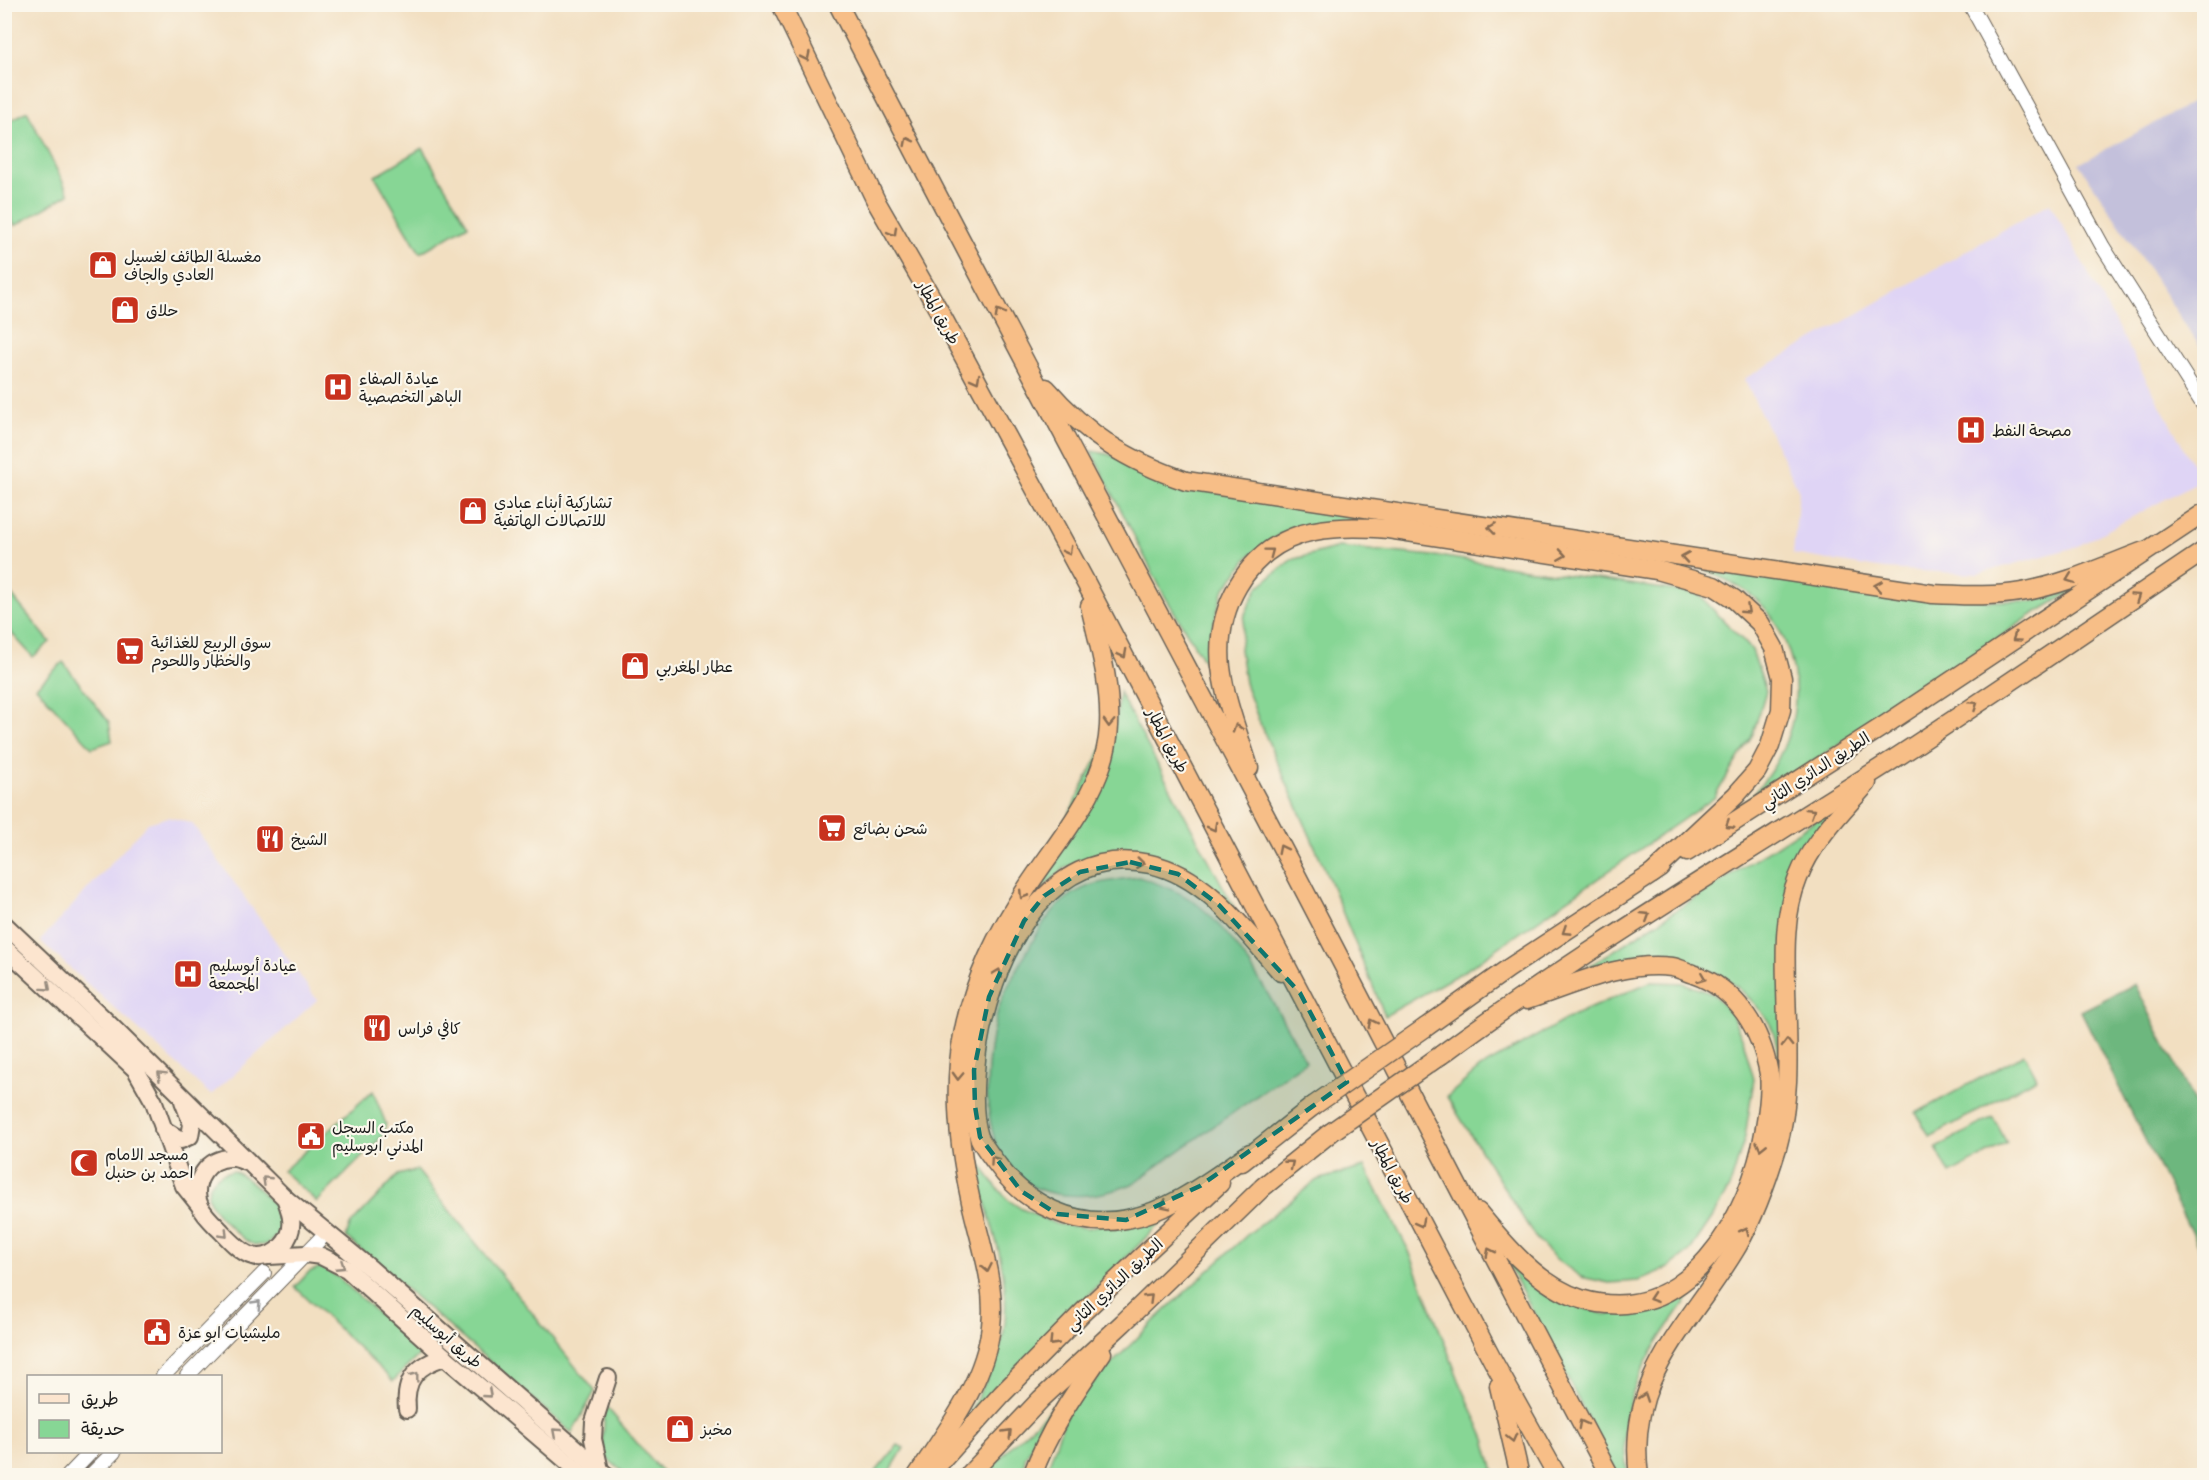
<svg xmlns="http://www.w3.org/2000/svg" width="2209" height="1480" font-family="Delius,'Playpen Sans Arabic',sans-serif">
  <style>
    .built { fill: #dfd4f5 }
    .industrial { fill: #c3c0db }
    .green { fill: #87d695; stroke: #527958; stroke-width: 1.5 }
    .forest { fill: #6db77e; stroke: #446a4d; stroke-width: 1.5 }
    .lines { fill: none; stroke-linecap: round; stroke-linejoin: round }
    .tertiary-casing { stroke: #676056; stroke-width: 16 }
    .secondary-casing { stroke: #676056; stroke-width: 20 }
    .trunk-casing { stroke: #676056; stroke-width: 21 }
    .tertiary { stroke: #fff; stroke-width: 14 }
    .secondary { stroke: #fce5cf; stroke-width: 16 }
    .trunk { stroke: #f7be87; stroke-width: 18 }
    .trunk-bridge-casing { stroke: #676056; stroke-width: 21; stroke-linecap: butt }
    .trunk-bridge { stroke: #f7be87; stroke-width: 18 }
    .oneway { stroke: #8a6d52 }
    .oneway2 { stroke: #978b7e }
    .oneway3 { stroke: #999 }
    .marked { fill: #0f766e; fill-opacity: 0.2; stroke: #0f766e; stroke-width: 4.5; stroke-dasharray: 12 8; stroke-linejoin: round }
    .labels { text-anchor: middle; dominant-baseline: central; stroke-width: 4.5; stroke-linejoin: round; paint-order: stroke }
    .poi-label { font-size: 16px; fill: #1c1c1c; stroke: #fbf7ec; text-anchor: start }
    .street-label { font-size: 16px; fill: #1c1c1c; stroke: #fbf7ec }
  </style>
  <rect width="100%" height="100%" fill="#fbf7ec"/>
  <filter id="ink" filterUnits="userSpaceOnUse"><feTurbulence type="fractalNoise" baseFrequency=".0167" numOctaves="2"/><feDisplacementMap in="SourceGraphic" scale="12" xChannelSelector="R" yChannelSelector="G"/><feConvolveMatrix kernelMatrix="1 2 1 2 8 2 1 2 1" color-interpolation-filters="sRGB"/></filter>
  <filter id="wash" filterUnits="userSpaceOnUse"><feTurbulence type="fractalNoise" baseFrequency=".008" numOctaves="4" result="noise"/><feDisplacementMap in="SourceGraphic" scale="24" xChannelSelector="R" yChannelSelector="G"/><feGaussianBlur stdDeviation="1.35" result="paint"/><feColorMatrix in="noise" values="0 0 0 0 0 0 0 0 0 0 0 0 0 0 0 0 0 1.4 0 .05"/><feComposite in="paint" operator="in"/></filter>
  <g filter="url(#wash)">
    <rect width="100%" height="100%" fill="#f2dfc1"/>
    <!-- built -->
    <g class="built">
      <polygon points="2050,203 2201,480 2076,547 1977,574 1884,569 1793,554 1799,491 1744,379"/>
      <polygon points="168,817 192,823 317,1000 211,1095 40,941 148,823"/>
    </g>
    <!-- industrial -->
    <polygon class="industrial" points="2204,96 2204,353 2079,164"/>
    <!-- green -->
    <g class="green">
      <polygon points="27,111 69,194 15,226 5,207 5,124"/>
      <polygon points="422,148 468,225 420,253 375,176"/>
      <polygon points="1091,451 1107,454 1243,496 1366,519 1279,535 1249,556 1223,591 1208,643 1216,681 1164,595"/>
      <polygon points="1339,547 1444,557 1698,594 1752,650 1766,691 1753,734 1714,798 1469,968 1385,1016 1324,867 1259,721 1245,683 1240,649 1245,614 1258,587 1291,560"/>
      <path d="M 1700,567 L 1989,601 L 2034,601 L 2075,590 L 2032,615 L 1946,674 L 1734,813 C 1783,770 1811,708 1786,644 C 1779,628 1772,614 1759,602 C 1744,587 1719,577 1700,567 Z"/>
      <polygon points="5,587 50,642 33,657 5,626"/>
      <polygon points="63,662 109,722 112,741 92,748 36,687"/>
      <polygon points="1119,692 1235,909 1163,860 1135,852 1090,857 1065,868 1038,892 984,981 1116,721"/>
      <path d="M 1842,803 L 1800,860 L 1783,1094 C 1780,1072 1779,1047 1771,1026 C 1766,1015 1754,1003 1745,994 C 1695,946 1638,966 1576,975 Z"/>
      <path d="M 1139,877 C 1159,884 1182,892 1198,905 C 1243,941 1277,1011 1306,1061 L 1132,1184 C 1107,1194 1085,1198 1057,1194 C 974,1181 981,1071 998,1010 C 1003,992 1015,974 1024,957 C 1036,935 1048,911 1070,896 C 1090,882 1115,880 1139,877 Z"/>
      <polygon points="1650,982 1683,983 1713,994 1732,1015 1743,1040 1754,1079 1745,1137 1730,1186 1712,1218 1689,1252 1668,1268 1638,1281 1609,1283 1581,1277 1555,1258 1535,1237 1447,1097 1480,1068 1572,1016"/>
      <polygon points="2024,1054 2037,1078 1930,1137 1916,1113"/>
      <polygon points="373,1091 386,1124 381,1138 317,1202 283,1171"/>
      <polygon points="1993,1117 2007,1143 1950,1174 1936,1148"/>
      <path d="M 968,1147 L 996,1186 L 1007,1199 L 1022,1209 L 1056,1224 L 1088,1228 L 1181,1202 L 966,1419 C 980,1391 999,1362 1004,1331 C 1013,1268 984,1206 968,1147 Z"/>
      <polygon points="1365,1167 1409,1251 1459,1380 1485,1439 1495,1475 1045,1476 1068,1408 1156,1319 1247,1235 1317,1180"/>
      <polygon points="417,1170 595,1391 572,1433 346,1237 350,1225 398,1175"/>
      <path d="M 233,1171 C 247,1176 278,1204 281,1219 C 283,1227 279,1235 273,1239 C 269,1244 263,1246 256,1245 C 245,1244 214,1213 210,1202 C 203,1185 218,1172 233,1171 Z"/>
      <path d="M 1501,1250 L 1581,1307 L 1604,1314 L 1630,1313 L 1697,1285 C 1655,1346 1611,1396 1628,1475 L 1617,1475 Z"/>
      <polygon points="321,1267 338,1277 421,1353 393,1381 295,1287 309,1272"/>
      <polygon points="605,1405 658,1468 665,1475 627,1475 605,1457 603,1440"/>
      <polygon points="1052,1408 1025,1458 1023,1475 985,1475 1012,1445"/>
      <polygon points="898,1445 904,1448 888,1475 873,1475"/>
    </g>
    <!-- forest -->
    <polygon class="forest" points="2135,984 2204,1122 2204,1258 2081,1011"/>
  </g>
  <g filter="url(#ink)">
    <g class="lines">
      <!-- tertiary casing -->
      <g class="tertiary-casing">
        <g id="tertiary">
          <polyline points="1970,4 2103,247 2204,406"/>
          <polyline points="163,1376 264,1273"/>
          <polyline points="187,1376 327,1232"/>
          <polyline points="68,1476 91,1452"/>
          <polyline points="90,1476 114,1452"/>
        </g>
      </g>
      <!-- secondary casing -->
      <g class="secondary-casing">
        <g id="secondary">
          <path d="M 4,924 L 101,1016 L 285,1198 C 292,1215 296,1231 282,1246 C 257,1271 238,1249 220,1230 C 213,1223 204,1215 200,1206 C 190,1183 208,1156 233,1158 C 238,1158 242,1161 247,1162"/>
          <polyline points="4,947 136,1070 154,1102 184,1186 200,1206"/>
          <polyline points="163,1129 181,1140 190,1136 192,1124 183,1101"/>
          <polyline points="286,1199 371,1269 607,1476"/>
          <polyline points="269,1256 306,1254 321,1256 347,1269 445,1357 584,1476"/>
          <path d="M 407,1409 C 404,1379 417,1365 445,1357"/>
          <polyline points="600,1470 593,1439 594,1422 608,1378"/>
        </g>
      </g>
      <!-- trunk casing -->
      <g class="trunk-casing">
        <g id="trunk">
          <polyline points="781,4 877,203 938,309 1086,583 1493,1361 1557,1476"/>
          <path d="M 838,4 C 976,272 1118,536 1258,802 C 1376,1026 1490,1252 1610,1476"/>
          <path d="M 1046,388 C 1088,436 1126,460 1186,481 L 1933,594 C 1962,595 1992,597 2021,592 C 2064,585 2104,566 2144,551"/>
          <path d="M 1249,768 C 1239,735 1225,701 1221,667 C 1215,610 1245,552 1302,534 C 1330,526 1360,527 1388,529 L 1657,570 L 1714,586 L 1734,599 L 1760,623 L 1774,648 L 1782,678 L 1781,710 L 1770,746 L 1757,771 L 1736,795 L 1652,874"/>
          <polyline points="1687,852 1888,723 2204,513"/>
          <polyline points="1426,1027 1509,968 1661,868"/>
          <path d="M 1441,1055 C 1582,951 1732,862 1880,768 C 1989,698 2096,623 2204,551"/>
          <path d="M 1250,1153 C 1213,1178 1172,1211 1127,1219 C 1076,1229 1026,1205 997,1164 C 991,1156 983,1146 979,1137 C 971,1113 974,1076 977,1051 C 990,966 1042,841 1150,864 C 1207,876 1245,931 1281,972"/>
          <polyline points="1242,1162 1313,1106"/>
          <path d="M 1478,1212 C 1505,1245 1539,1286 1581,1299 C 1687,1331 1751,1216 1765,1128 C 1768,1111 1771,1091 1769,1074 C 1761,1029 1737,989 1693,974 C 1686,972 1679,968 1672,967 C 1622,961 1573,985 1527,1000"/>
          <polyline points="1499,1386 1520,1476"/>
          <path d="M 917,1476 C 947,1430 985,1382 991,1326 C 996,1284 980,1243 971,1202 C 959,1148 952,1090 963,1035 C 973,980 998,932 1028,886 C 1061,836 1106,789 1109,726 C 1111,684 1099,645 1090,606"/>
          <polyline points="928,1476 1002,1394 1083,1312 1220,1183"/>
          <polyline points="968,1476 1041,1399 1123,1323 1263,1187 1330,1133"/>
          <path d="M 1032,1476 C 1048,1431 1075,1392 1102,1353"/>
          <path d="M 1639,1476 C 1625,1375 1692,1324 1738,1245 C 1755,1215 1767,1181 1777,1148 C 1792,1095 1787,1040 1786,986 C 1785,950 1784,912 1798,878 C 1812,841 1841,813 1867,783"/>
        </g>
      </g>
      <!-- tertiary -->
      <use href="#tertiary" class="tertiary"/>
      <!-- secondary -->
      <use href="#secondary" class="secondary"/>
      <!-- trunk -->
      <use href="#trunk" class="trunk"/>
      <!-- trunk-bridge casing -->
      <g class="trunk-bridge-casing">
        <g id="trunk-bridge">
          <polyline points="1313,1106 1426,1027"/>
          <polyline points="1330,1133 1441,1055"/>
        </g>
      </g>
      <!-- trunk-bridge -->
      <use href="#trunk-bridge" class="trunk-bridge"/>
    </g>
    <!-- one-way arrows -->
    <defs><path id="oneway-chevron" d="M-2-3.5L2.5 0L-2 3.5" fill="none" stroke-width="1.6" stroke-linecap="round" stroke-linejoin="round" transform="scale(1.5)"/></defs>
    <g class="oneway">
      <use href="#oneway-chevron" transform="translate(806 57) rotate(64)"/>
      <use href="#oneway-chevron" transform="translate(908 141) rotate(-117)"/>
      <use href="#oneway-chevron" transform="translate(893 232) rotate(60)"/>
      <use href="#oneway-chevron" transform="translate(999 313) rotate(-118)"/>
      <use href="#oneway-chevron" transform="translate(976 379) rotate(62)"/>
      <use href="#oneway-chevron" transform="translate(1492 528) rotate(-172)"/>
      <use href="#oneway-chevron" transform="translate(1068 551) rotate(62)"/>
      <use href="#oneway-chevron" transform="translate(1270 552) rotate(-37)"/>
      <use href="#oneway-chevron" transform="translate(1562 555) rotate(9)"/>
      <use href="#oneway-chevron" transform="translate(1685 557) rotate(-171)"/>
      <use href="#oneway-chevron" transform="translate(2070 579) rotate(159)"/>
      <use href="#oneway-chevron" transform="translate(1878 586) rotate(-171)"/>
      <use href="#oneway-chevron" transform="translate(2136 597) rotate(-34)"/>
      <use href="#oneway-chevron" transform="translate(1746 610) rotate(43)"/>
      <use href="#oneway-chevron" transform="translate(2016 638) rotate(146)"/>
      <use href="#oneway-chevron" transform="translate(1123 654) rotate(62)"/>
      <use href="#oneway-chevron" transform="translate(1974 705) rotate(-34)"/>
      <use href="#oneway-chevron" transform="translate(1109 723) rotate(92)"/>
      <use href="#oneway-chevron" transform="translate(1237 728) rotate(-108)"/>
      <use href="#oneway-chevron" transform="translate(1811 812) rotate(-32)"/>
      <use href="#oneway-chevron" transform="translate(1729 825) rotate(147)"/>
      <use href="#oneway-chevron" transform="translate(1213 827) rotate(62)"/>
      <use href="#oneway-chevron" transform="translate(1282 849) rotate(-117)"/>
      <use href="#oneway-chevron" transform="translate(1140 863) rotate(7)"/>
      <use href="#oneway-chevron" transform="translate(1023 895) rotate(122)"/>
      <use href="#oneway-chevron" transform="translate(1646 916) rotate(-32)"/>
      <use href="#oneway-chevron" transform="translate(1566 931) rotate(147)"/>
      <use href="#oneway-chevron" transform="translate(998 973) rotate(-69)"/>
      <use href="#oneway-chevron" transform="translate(1702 978) rotate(22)"/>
      <use href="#oneway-chevron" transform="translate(1372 1023) rotate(-117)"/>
      <use href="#oneway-chevron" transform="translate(1787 1043) rotate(-91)"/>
      <use href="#oneway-chevron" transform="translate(958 1076) rotate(92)"/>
      <use href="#oneway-chevron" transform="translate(1761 1146) rotate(103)"/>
      <use href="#oneway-chevron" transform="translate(994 1160) rotate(-125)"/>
      <use href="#oneway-chevron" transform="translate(1290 1164) rotate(-39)"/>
      <use href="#oneway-chevron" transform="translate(1165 1205) rotate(154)"/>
      <use href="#oneway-chevron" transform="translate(1420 1223) rotate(62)"/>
      <use href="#oneway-chevron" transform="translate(1745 1231) rotate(-63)"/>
      <use href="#oneway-chevron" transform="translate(1490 1252) rotate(-117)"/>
      <use href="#oneway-chevron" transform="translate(987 1268) rotate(79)"/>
      <use href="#oneway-chevron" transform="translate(1149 1298) rotate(-44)"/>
      <use href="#oneway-chevron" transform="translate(1653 1298) rotate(161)"/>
      <use href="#oneway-chevron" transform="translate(1053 1342) rotate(134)"/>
      <use href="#oneway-chevron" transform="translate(1644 1397) rotate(-71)"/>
      <use href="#oneway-chevron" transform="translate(1582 1424) rotate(-118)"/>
      <use href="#oneway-chevron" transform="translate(1008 1433) rotate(-46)"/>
      <use href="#oneway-chevron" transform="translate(1512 1438) rotate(76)"/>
    </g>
    <g class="oneway2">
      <use href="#oneway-chevron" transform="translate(47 987) rotate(42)"/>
      <use href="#oneway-chevron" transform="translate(161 1075) rotate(-135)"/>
      <use href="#oneway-chevron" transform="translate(266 1180) rotate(-136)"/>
      <use href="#oneway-chevron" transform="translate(224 1234) rotate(46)"/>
      <use href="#oneway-chevron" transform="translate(341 1266) rotate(33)"/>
      <use href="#oneway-chevron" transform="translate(415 1376) rotate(-52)"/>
      <use href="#oneway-chevron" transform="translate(488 1394) rotate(41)"/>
      <use href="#oneway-chevron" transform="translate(556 1432) rotate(-139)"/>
    </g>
    <use class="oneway3" href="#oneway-chevron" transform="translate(257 1304) rotate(-46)"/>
  </g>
  <!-- marked area -->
  <path class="marked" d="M 1130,862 L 1178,874 L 1219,905 L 1300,993 L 1347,1082 L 1200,1186 L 1126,1220 L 1057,1214 L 1021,1191 L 980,1137 L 975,1106 L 974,1070 L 989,997 L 1024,921 L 1044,896 L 1080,872 Z"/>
  <!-- icons -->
  <defs>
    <g id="shop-square" transform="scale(1.5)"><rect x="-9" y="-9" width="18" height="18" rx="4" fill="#c8321e" stroke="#fbf7ec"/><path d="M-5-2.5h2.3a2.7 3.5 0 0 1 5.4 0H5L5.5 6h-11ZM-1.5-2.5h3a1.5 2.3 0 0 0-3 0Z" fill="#fff"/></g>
    <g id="hospital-square" transform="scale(1.5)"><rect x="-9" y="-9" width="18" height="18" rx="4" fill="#c8321e" stroke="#fbf7ec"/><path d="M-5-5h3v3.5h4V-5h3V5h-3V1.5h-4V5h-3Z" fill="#fff"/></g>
    <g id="supermarket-square" transform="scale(1.5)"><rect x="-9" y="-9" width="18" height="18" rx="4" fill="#c8321e" stroke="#fbf7ec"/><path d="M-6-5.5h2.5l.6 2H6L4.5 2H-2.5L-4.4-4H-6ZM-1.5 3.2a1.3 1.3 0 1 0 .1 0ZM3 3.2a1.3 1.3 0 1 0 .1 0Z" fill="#fff"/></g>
    <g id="restaurant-square" transform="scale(1.5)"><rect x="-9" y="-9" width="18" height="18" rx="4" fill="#c8321e" stroke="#fbf7ec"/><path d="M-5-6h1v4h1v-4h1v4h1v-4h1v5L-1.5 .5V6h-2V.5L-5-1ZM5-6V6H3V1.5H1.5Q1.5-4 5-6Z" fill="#fff"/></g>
    <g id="civic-square" transform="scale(1.5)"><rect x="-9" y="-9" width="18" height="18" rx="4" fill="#c8321e" stroke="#fbf7ec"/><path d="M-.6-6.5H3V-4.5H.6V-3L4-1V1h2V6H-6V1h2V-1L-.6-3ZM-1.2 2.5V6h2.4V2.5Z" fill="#fff"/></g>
    <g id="mosque-square" transform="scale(1.5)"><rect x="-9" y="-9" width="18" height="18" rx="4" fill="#c8321e" stroke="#fbf7ec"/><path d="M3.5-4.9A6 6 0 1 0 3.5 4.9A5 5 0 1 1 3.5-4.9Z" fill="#fff"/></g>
  </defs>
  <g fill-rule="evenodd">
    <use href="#shop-square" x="103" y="265"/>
    <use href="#shop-square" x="125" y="310"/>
    <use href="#hospital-square" x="338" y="387"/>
    <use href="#hospital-square" x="1971" y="430"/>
    <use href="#shop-square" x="473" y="511"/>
    <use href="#supermarket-square" x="130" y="651"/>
    <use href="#shop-square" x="635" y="666"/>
    <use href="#supermarket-square" x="832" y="828"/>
    <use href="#restaurant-square" x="270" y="839"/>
    <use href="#hospital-square" x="188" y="974"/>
    <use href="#restaurant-square" x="377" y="1028"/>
    <use href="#civic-square" x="311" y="1136"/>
    <use href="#mosque-square" x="84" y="1163"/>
    <use href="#civic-square" x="157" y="1332"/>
    <use href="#shop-square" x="680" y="1429"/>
  </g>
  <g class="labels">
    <!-- poi labels -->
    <g class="poi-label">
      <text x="124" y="256">مغسلة الطائف لغسيل<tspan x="124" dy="18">العادي والجاف</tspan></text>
      <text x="146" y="310">حلاق</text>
      <text x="359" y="378">عيادة الصفاء<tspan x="359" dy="18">الباهر التخصصية</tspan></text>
      <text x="1992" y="430">مصحة النفط</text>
      <text x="494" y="502">تشاركية أبناء عبادي<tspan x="494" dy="18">للاتصالات الهاتفية</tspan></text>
      <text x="151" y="642">سوق الربيع للغذائية<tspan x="151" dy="18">والخظار واللحوم</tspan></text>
      <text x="656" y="666">عطار المغربي</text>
      <text x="853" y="828">شحن بضائع</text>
      <text x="291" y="839">الشيخ</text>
      <text x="209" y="965">عيادة أبوسليم<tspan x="209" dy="18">المجمعة</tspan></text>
      <text x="398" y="1028">كافي فراس</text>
      <text x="332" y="1127">مكتب السجل<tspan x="332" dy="18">المدني ابوسليم</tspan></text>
      <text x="105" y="1154">مسجد الامام<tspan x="105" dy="18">احمد بن حنبل</tspan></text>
      <text x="178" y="1332">مليشيات ابو عزة</text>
      <text x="701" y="1429">مخبز</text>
    </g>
    <!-- street labels -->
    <g class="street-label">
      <text transform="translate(939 312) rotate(61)">طريق المطار</text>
      <text transform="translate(1168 740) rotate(62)">طريق المطار</text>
      <text transform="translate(1815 770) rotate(-33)">الطريق الدائري الثاني</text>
      <text transform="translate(1393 1171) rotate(62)">طريق المطار</text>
      <text transform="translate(1114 1284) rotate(-43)">الطريق الدائري الثاني</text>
      <text transform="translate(447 1336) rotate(41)">طريق أبوسليم</text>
    </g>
  </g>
  <!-- margin -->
  <rect width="2209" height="1480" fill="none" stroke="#fbf7ec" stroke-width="24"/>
  <!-- legend -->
  <rect x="27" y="1375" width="195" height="78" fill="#fbf7ec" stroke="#a29f99" stroke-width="1.5"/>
  <rect x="39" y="1394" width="30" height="9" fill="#fce5cf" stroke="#a29f99" stroke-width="1.5"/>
  <text x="81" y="1405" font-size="18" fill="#1c1c1c">طريق</text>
  <rect x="39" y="1420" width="30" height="18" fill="#87d695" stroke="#a29f99" stroke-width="1.5"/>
  <text x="81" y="1435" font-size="18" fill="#1c1c1c">حديقة</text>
</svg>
